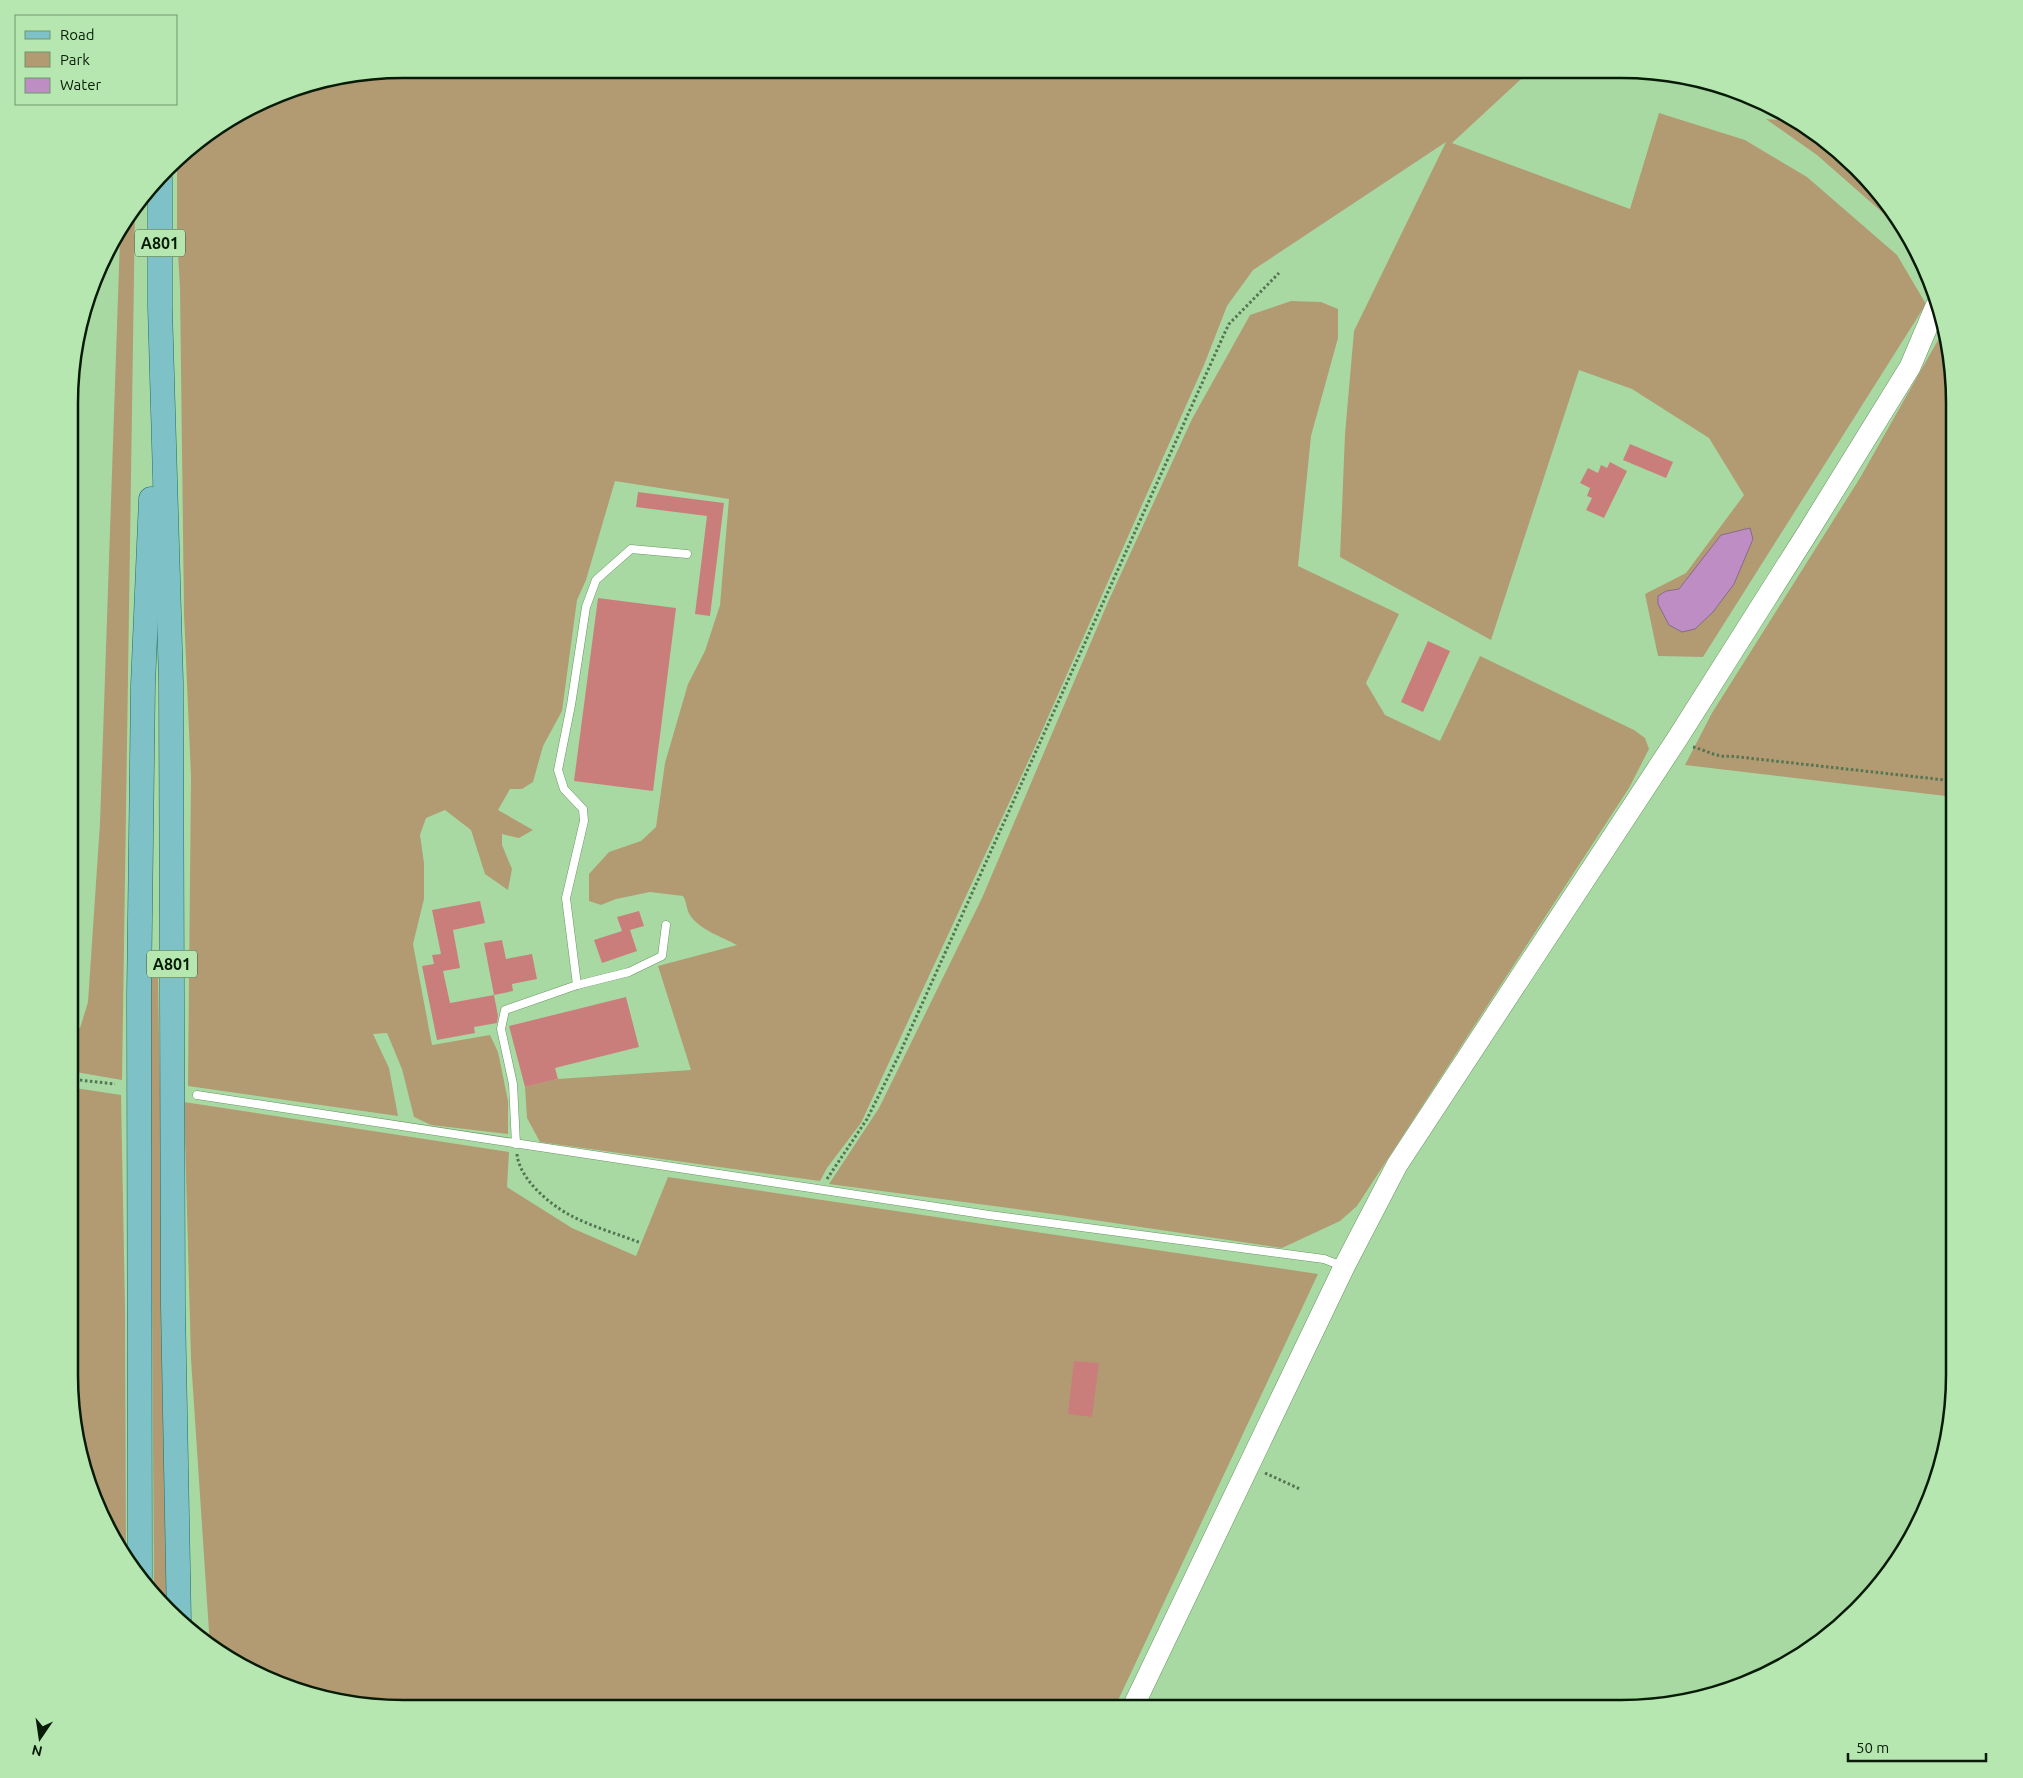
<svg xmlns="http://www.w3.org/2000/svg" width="2023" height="1778" font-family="Ubuntu,sans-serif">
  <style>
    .green { fill: #b29b72 }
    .water { fill: #bd8dc4; stroke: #876b8b }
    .building { fill: #ca7e7b }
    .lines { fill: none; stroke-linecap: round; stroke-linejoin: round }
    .lane-casing { stroke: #689663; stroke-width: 9 }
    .secondary-casing { stroke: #689663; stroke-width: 22 }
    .primary-casing { stroke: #1d6d6b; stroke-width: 25 }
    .path { stroke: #547551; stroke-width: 3; stroke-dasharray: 2.5 2.5; stroke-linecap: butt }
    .lane { stroke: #fff; stroke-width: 8 }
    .secondary { stroke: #fff; stroke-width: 21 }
    .primary { stroke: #7ec2c7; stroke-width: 24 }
    .labels { text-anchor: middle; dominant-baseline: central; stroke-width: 4; stroke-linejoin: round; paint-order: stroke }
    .shield { fill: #b6e7b0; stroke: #3c583a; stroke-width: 1 }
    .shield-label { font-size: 16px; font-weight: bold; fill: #081b07 }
    .rim { fill: none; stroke: #081b07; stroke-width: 2.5 }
  </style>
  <rect width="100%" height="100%" fill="#a9d9a3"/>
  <!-- green -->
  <g class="green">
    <path d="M 402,69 L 1532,69 L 1452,143 L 1630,209 L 1659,113 L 1745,140 L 1807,177 L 1897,255 L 1926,304 L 1703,657 L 1658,656 L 1645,594 L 1686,573 L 1744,495 L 1709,438 L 1632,389 L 1579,370 L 1491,640 L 1340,557 L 1345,434 L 1354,331 L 1446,142 L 1253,270 L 1227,306 L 1204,365 L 1033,751 L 861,1123 L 827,1168 L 820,1181 L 540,1142 L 527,1118 L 525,1087 L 558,1079 L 691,1070 L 658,966 L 737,945 C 724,938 698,929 690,915 C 686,909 687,902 683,896 L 650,892 L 616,899 L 601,905 L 589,901 L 589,874 L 609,852 L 641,841 L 656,827 L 665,763 L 688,684 L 705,651 L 720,605 L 729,499 L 615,481 L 586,580 L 577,600 L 562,711 L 543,746 L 533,782 L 522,789 L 510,789 L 498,810 L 533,830 L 519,838 L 502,834 L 502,845 L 512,869 L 508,890 L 485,874 L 471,830 L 445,810 L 426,818 L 420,835 L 424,863 L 424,899 L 413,944 L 432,1045 L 490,1035 L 498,1052 L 508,1101 L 508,1134 L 431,1125 L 414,1117 L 402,1069 L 387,1033 L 373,1034 L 389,1068 L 398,1116 L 188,1086 L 191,777 L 184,614 L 180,288 L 177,236 L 177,158 L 183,151 L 235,114 L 295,87 Z"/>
    <polygon points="1785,114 1824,138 1871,182 1899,227 1817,155 1766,119 1779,120"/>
    <polygon points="135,209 122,1080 70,1071 70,1030 80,1028 88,1002 100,823 120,238 112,238"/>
    <polygon points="1291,301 1321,302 1338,309 1338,338 1311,436 1298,566 1399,614 1366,683 1385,715 1440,741 1480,656 1634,730 1645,738 1649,749 1629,788 1357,1206 1340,1221 1282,1248 1060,1215 829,1184 879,1108 982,898 1108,602 1192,419 1250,315"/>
    <polygon points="1942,333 1954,380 1954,797 1685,765 1712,713 1860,478"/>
    <polygon points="150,976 158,976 169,1612 154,1598"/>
    <polygon points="75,1088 121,1095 125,1307 126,1555 94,1504 69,1397 70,1098 76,1099"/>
    <polygon points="184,1102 509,1152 507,1187 572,1228 636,1256 668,1177 1318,1274 1114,1709 402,1709 337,1703 255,1675 210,1647 191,1359"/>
  </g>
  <!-- water -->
  <polygon class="water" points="1750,528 1753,539 1734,584 1713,612 1695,629 1682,632 1669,625 1658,604 1658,596 1666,591 1679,589 1721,535"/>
  <!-- building -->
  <g class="building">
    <polygon points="1630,444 1673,462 1666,478 1623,460"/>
    <polygon points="1610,462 1627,471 1604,518 1586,510 1592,498 1587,496 1590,488 1580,483 1588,468 1598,473 1601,465 1607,468"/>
    <polygon points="638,492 724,503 710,616 695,614 707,516 636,507"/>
    <polygon points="598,598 676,608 653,791 574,781"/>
    <polygon points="1428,641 1450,651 1423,712 1401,702"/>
    <polygon points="480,901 485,923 453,930 460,968 443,971 450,1003 494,995 498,1016 497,1023 474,1027 475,1033 437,1040 422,966 434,964 432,955 441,954 432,910"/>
    <polygon points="639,911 644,926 630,930 637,951 602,963 594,940 622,931 617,917"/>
    <polygon points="502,940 506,959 532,954 537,979 512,984 513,991 494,995 484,943"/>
    <polygon points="626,997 639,1047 555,1068 558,1079 525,1087 509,1026"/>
    <polygon points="1074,1361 1099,1363 1092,1417 1068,1414"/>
  </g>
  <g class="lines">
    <!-- lane casing -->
    <g class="lane-casing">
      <g id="lane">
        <polyline points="577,985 566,898 584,821 583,809 564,789 558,770 571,705 586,607 596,580 631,549 687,554"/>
        <polyline points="197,1095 989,1215 1324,1259 1342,1266"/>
        <polyline points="516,1144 513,1084 501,1029 505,1010 577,985 629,972 662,956 666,925"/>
      </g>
    </g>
    <!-- secondary casing -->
    <g class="secondary-casing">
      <polyline id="secondary" points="1132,1709 1344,1267 1397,1165 1677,739 1808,532 1910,367 1936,306"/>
    </g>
    <!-- primary casing -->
    <g class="primary-casing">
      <g id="primary">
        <polyline points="160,179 160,307 171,682 173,1306 179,1621"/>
        <polyline points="140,1577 139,996 143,685 151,499"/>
      </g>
    </g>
    <!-- path -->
    <g class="path">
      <path d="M 1693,747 C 1706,750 1717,758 1730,756 L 1954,781"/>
      <polyline points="70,1079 115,1084"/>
      <path d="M 517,1154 C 519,1178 548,1203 568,1214 C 589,1226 618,1234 641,1243"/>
      <polyline points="827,1179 867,1119 899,1055 1226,330 1229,324 1279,273"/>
      <polyline points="1265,1473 1300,1489"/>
    </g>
    <!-- lane -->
    <use href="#lane" class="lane"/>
    <!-- secondary -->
    <use href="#secondary" class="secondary"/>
    <!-- primary -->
    <use href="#primary" class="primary"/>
  </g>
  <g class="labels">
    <!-- shield labels -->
    <g class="shield">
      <rect x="135" y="229.5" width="50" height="27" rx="4"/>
      <rect x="147" y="950.5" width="50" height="27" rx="4"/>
    </g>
    <g class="shield-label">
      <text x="160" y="243">A801</text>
      <text x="172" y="964">A801</text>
    </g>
  </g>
  <!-- crop -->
  <path d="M0 0H2023V1778H0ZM403 78H1621A325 325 0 0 1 1946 403V1375A325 325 0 0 1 1621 1700H403A325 325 0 0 1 78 1375V403A325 325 0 0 1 403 78Z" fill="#b6e7b0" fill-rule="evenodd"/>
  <path class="rim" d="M403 78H1621A325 325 0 0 1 1946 403V1375A325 325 0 0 1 1621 1700H403A325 325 0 0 1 78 1375V403A325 325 0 0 1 403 78Z"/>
  <!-- legend -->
  <rect x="15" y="15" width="162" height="90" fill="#b6e7b0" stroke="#70956c"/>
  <rect x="25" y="31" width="25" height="8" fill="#7ec2c7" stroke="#70956c"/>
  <text x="60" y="40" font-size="15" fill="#081b07">Road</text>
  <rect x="25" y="52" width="25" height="15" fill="#b29b72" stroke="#70956c"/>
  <text x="60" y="65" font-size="15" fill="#081b07">Park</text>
  <rect x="25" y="78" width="25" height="15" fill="#bd8dc4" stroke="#70956c"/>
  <text x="60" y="90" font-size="15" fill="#081b07">Water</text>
  <!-- north arrow -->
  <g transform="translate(40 1738) rotate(193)" stroke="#b6e7b0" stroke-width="4" paint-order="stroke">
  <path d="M0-4L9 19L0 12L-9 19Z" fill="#081b07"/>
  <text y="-8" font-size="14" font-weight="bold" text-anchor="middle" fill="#081b07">N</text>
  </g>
  <!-- scale -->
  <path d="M1848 1753v8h138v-8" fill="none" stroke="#081b07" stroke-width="2.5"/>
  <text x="1856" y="1753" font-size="15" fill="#081b07" stroke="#b6e7b0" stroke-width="4" paint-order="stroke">50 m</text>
</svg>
